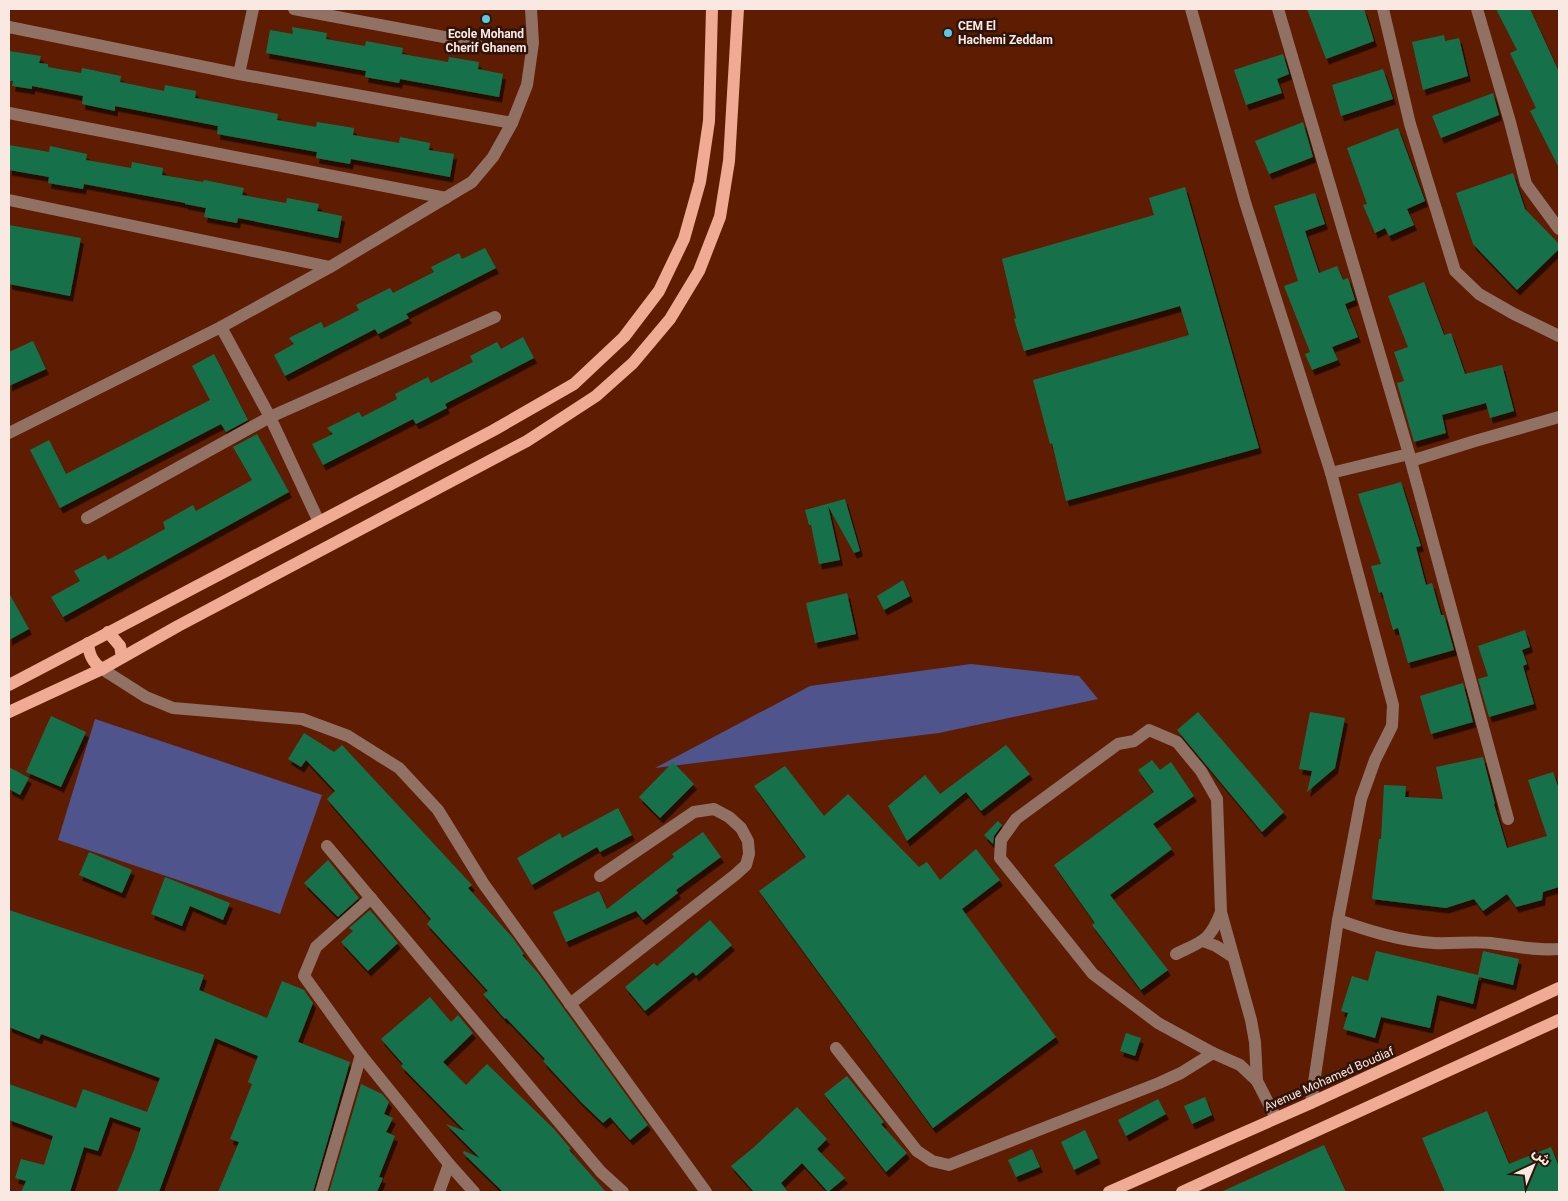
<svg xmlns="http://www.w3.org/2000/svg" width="1568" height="1201" font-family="Roboto,'Noto Sans Arabic',sans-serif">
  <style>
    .green { fill: #50548d }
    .building { fill: #19714b; filter: url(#shadow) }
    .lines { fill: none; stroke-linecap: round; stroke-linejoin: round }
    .minor { stroke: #927165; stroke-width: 12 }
    .major { stroke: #efab94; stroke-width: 12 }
    .poi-dot { fill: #5bc8e6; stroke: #301309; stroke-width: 2 }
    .labels { text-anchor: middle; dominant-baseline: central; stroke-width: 5; stroke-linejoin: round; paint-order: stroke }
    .poi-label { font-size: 12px; font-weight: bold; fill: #fae9e3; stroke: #301309; text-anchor: start }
    .street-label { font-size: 12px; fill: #fae9e3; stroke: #301309 }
  </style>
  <defs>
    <filter id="shadow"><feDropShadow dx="3" dy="5.5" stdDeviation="0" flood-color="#0009"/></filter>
  </defs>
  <rect width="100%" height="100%" fill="#5e1c02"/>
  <!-- green -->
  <g class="green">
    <polygon points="971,664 1079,676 1098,699 939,733 655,768 810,686"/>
    <polygon points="95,719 322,795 280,914 58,840"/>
  </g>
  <!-- building -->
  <g class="building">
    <polygon points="1307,9 1364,9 1374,41 1326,59"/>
    <polygon points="1496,9 1530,9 1559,72 1559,168 1530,111 1536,108 1510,53 1517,50"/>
    <polygon points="292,27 327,33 326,39 365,46 366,41 403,48 402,54 448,62 449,57 479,62 478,69 503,74 499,97 400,79 399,83 365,77 366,71 266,53 270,30 293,34"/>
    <polygon points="1444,35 1445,41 1459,38 1468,76 1423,90 1412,42"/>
    <polygon points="9,51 41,56 39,63 48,64 48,67 81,73 82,68 121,76 120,82 164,91 165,85 196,91 195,98 278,114 277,120 316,127 317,122 354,128 353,135 399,143 400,137 430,143 429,150 454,154 450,177 351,159 350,164 316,158 317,152 217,134 218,126 115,106 115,111 82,104 83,96 32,86 32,89 12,86 13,81 9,81"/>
    <polygon points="1283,54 1289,74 1277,79 1282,93 1246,105 1234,70"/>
    <polygon points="1383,69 1393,99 1341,116 1332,85"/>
    <polygon points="1493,93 1499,115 1441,138 1432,116"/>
    <polygon points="1303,122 1313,157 1269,174 1255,141"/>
    <polygon points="1398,128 1425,201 1407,209 1414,225 1389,236 1385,228 1375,233 1363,205 1367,204 1347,148"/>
    <polygon points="9,145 49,152 50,146 87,154 86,160 131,168 132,162 163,168 162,175 203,182 204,180 244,188 242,195 286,203 287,198 319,204 317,211 342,216 338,238 238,218 237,223 204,217 206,208 185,204 185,203 84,184 83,189 48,183 49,177 9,170"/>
    <polygon points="1513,173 1525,209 1559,244 1559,249 1517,290 1473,244 1456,193"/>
    <polygon points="1185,187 1259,448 1066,501 1052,443 1050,444 1033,380 1189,335 1180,306 1024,351 1014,319 1016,318 1002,259 1154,215 1149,198"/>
    <polygon points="1315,193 1325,224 1305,231 1319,273 1337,266 1343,280 1348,278 1355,300 1345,304 1358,337 1332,347 1338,360 1312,370 1305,354 1310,352 1284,286 1298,281 1274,206"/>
    <polygon points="9,225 81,238 70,296 9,284"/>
    <polygon points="485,248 496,268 406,314 409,318 378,334 375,329 285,376 274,355 294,344 289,338 321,322 324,328 359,310 356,305 390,288 393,293 434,272 431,267 459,253 462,259"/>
    <polygon points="1424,282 1444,335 1451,333 1465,374 1502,365 1514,411 1490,418 1486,403 1442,415 1446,433 1414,442 1397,383 1404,381 1394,352 1408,347 1388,296"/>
    <polygon points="523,337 534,358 445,404 447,408 416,424 413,419 323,465 312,444 333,434 327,428 359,412 362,417 397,399 395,394 428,377 431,383 473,362 470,356 497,342 501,349"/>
    <polygon points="33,341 46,369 9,386 9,352"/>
    <polygon points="214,354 248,420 226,432 221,424 60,508 30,450 49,440 66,474 210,400 192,366"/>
    <polygon points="257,434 289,492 63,617 51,597 80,581 74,571 105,555 108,560 165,529 163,522 193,505 196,511 252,480 233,447"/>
    <polygon points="1401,482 1421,546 1416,547 1426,585 1432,583 1441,615 1444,615 1454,650 1408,663 1398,628 1393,630 1382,592 1379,593 1371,566 1381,564 1358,494"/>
    <polygon points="845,499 860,551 854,553 828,506 840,560 819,564 811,525 809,525 805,510"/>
    <polygon points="903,580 910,596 884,610 877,596"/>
    <polygon points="9,593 29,629 9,640"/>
    <polygon points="847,593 856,634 815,643 806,603"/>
    <polygon points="1525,630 1530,647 1522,650 1527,664 1523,666 1534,704 1489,717 1478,679 1488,676 1478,646"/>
    <polygon points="1463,683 1473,722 1431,734 1420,696"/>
    <polygon points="1198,712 1284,812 1262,832 1177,730"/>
    <polygon points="1310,712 1345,718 1335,768 1307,792 1312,771 1299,769"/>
    <polygon points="51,716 86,732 61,787 26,772"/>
    <polygon points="304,733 334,752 342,745 472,885 468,888 513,938 524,954 522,955 538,973 648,1125 630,1140 610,1117 603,1123 581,1102 543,1061 545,1059 506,1018 505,1019 483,994 488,991 427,924 431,919 327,799 335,791 306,760 301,767 288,759"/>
    <polygon points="1006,745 1030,774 981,811 966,792 907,841 888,806 925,775 940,794"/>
    <polygon points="1483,757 1495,804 1494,804 1507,848 1547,836 1528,780 1553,772 1559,789 1559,887 1543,892 1542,900 1516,907 1507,894 1483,911 1474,899 1446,908 1372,899 1379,839 1381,839 1384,785 1406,786 1405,797 1443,799 1436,767"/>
    <polygon points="1152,760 1160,770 1171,762 1194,796 1153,824 1172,849 1110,895 1168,970 1141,990 1092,925 1095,923 1054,865 1154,792 1138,770"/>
    <polygon points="673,762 694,784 660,818 639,797"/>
    <polygon points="785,766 824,816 848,794 919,867 927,862 940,880 976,849 1000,880 962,909 1056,1037 933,1128 759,891 806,857 754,786"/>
    <polygon points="9,767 29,778 20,795 9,789"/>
    <polygon points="618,808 632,835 600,852 597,847 532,885 517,858 560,833 562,838"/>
    <polygon points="998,821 1002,825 994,836 993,844 984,835"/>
    <polygon points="703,832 721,857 676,890 678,893 643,920 636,911 566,942 553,912 599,891 607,909 674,857 672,854"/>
    <polygon points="89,852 132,870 122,893 79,875"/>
    <polygon points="328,860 359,898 338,917 304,883"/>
    <polygon points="165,877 230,903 223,920 190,906 182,926 151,914"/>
    <polygon points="9,910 204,975 199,990 267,1018 282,981 304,990 313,1003 298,1042 350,1062 313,1192 218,1192 239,1142 230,1139 252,1084 248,1082 258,1056 215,1038 159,1192 117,1192 134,1150 141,1128 110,1117 98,1151 84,1147 70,1192 21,1192 26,1181 15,1178 21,1159 44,1165 53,1136 9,1120 9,1084 76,1108 83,1089 147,1112 160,1078 41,1034 39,1039 9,1027"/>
    <polygon points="370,910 398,943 368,971 341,942 353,931 349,928"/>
    <polygon points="710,920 732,945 696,976 693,972 645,1011 625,987 654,963 657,966"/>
    <polygon points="1376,951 1478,975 1483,951 1519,959 1513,985 1479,977 1473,1004 1437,995 1430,1028 1381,1017 1375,1038 1343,1029 1348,1013 1341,1011 1352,976 1368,981"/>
    <polygon points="430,997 451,1022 458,1015 473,1033 443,1062 466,1085 487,1064 554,1129 571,1149 569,1150 606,1192 503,1192 463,1153 464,1151 480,1158 446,1124 465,1131 401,1066 403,1064 381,1039"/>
    <polygon points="1126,1033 1141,1038 1135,1056 1120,1051"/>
    <polygon points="847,1076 884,1122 881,1124 907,1153 886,1172 824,1094"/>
    <polygon points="361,1084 382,1094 389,1102 384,1114 393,1118 386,1132 395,1136 379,1177 383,1178 377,1192 329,1192"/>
    <polygon points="1205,1097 1212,1115 1192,1124 1184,1106"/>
    <polygon points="1158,1099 1166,1114 1126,1136 1118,1120"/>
    <polygon points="797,1107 827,1139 817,1149 845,1178 828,1192 802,1163 781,1183 788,1192 754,1192 731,1166 753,1148"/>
    <polygon points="1487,1111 1509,1164 1551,1147 1559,1167 1559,1192 1445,1192 1422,1138"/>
    <polygon points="1085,1130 1098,1158 1074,1170 1061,1142"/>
    <polygon points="1324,1145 1346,1192 1221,1192"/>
    <polygon points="1032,1149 1040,1167 1016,1177 1008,1160"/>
  </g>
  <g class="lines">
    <!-- minor -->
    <g class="minor">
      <polyline points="294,9 476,43"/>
      <polyline points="1191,9 1245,202 1331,473 1393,705 1392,726 1375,760 1361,799 1338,920 1311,1103"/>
      <polyline points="1278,9 1409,454 1508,819"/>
      <polyline points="1383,9 1410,124 1455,271 1479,294 1514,314 1559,336"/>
      <polyline points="1477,9 1510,122 1526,184 1559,229"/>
      <polyline points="9,27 239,74 512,123"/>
      <polyline points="239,74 253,9"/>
      <polyline points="9,113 446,198"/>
      <polyline points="9,200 330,267"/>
      <polyline points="9,433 221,327"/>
      <polyline points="1411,461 1475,441 1559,417"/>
      <polyline points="1331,473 1409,454"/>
      <polyline points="87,518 270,417 495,317"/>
      <polyline points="319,522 270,417 221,327 330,267 472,182 493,157 512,123 527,85 533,43 531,9"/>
      <polyline points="102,669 146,697 173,708 302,719 348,736 399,768 438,810 483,883 706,1192"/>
      <polyline points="327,846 601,1172 623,1192"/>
      <polyline points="371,898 316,947 304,976 361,1055 449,1164 474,1192"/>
      <polyline points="1221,912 1251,1020 1255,1042 1257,1081"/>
      <path d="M 1338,920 C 1369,931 1401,941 1434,943 C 1453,944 1472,941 1491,943 C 1514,946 1536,951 1559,949"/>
      <polyline points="1203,941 1216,946 1233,957"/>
      <path d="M 1176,954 C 1203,941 1210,941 1221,912 L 1217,799 L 1201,771 L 1177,742 L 1149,730 L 1134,741 L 1118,744 L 1016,819 L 1001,840 L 1000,858 L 1093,974 L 1158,1023 L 1213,1053 L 1240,1065 L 1257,1081 L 1276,1118"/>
      <polyline points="570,1004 735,875 746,865 749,854 748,841 741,828 729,817 714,809 694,812 600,876"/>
      <polyline points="836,1048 917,1151 932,1161 949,1165 1159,1083 1181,1073 1213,1053"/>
      <polyline points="321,1192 361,1055"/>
      <polyline points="439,1192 449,1164"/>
    </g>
    <!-- major -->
    <g class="major">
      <polyline points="108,632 120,646 122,657"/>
      <path d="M 88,643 C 89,654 92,662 102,669"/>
      <polyline points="9,685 494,430 574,384 624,337 659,291 684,239 700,182 709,121 712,9"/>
      <polyline points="9,712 102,669 178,626 527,441 596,396 633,363 670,319 699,271 720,217 729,161 738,9"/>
      <polyline points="1109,1192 1311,1103 1559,988"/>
      <polyline points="1182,1192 1559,1020"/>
    </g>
  </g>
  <!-- markers -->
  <g class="poi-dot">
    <circle cx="486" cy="19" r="5"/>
    <circle cx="948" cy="33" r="5"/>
  </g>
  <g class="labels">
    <!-- poi labels -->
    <g class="poi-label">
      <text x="958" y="26">CEM El<tspan x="958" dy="14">Hachemi Zeddam</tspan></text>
      <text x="486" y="34" text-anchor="middle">Ecole Mohand<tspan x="486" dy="14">Cherif Ghanem</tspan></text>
    </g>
    <!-- street labels -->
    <g class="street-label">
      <text transform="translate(1329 1079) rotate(-24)">Avenue Mohamed Boudiaf</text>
    </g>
  </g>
  <!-- border -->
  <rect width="1568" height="1201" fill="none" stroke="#fae9e3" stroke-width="20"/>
  <!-- north arrow -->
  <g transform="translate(1533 1166) rotate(44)" stroke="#301309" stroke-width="4" paint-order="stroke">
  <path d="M0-4L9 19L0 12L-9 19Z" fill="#fae9e3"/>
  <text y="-8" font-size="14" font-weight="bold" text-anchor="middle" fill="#fae9e3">ش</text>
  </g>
</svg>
